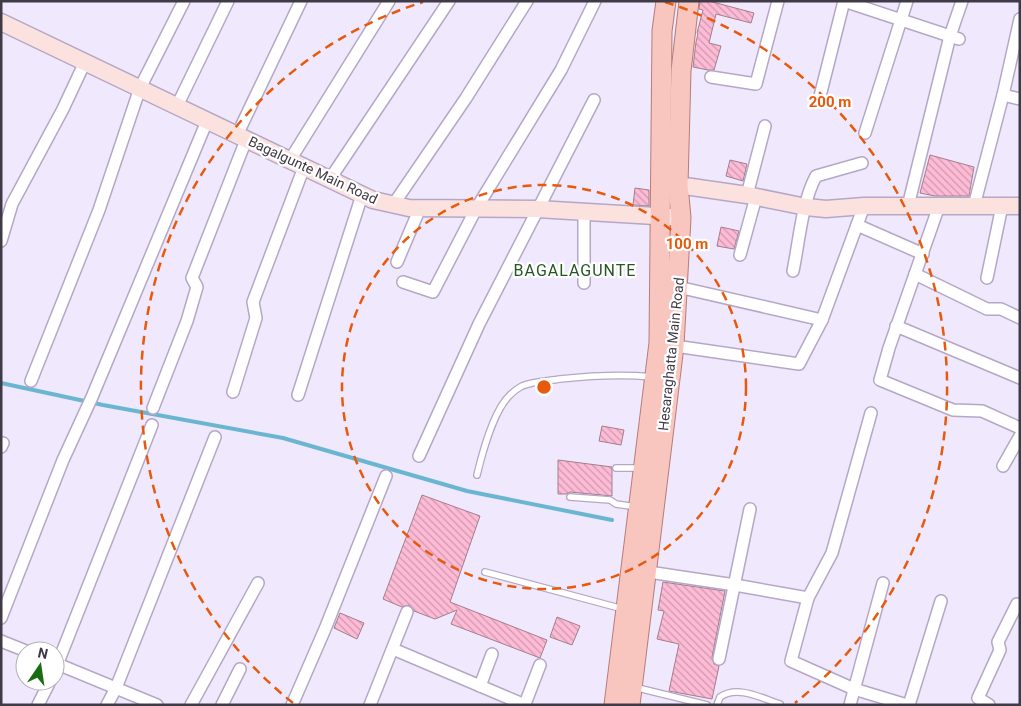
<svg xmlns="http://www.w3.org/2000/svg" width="1021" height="706" font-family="Roboto,sans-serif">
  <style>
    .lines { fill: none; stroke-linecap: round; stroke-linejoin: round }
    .stream { stroke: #6ab6d0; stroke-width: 4 }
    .building { fill: url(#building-back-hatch); stroke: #a27f8c }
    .lane-casing { stroke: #b5a7c6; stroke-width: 8 }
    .street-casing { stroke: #b5a7c6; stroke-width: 14 }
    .secondary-casing { stroke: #b5a7c6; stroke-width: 19 }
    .primary-casing { stroke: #b67c79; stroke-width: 21 }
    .lane { stroke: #fff; stroke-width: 5.5 }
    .street { stroke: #fff; stroke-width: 11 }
    .secondary { stroke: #fce2df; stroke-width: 16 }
    .primary { stroke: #f9c6bf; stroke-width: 19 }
    .ring { fill: none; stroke: #e8590c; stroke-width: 2.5; stroke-dasharray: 9 6 }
    .labels { text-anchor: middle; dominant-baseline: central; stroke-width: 4.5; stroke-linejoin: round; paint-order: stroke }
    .street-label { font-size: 14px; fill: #403a47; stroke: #fff }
    .quarter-label { font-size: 16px; letter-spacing: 1px; fill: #265721; stroke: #fff }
    .centre { fill: #e8590c; stroke: #fff; stroke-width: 2.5 }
    .ring-label { font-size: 15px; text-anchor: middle; font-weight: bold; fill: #e8590c; stroke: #fff; stroke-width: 4.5; stroke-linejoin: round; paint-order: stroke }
  </style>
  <defs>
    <pattern id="building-back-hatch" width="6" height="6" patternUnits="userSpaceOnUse" patternTransform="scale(1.25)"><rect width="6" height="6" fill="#febbd5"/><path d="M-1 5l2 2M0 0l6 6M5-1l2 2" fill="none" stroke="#cf99af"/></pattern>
  </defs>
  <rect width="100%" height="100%" fill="#f0e8fc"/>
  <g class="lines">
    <!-- stream -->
    <polyline class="stream" points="1,383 103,405 283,438 467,491 612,520"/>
  </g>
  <!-- building -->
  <g class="building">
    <polygon points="700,1 709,1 754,13 751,23 716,14 709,43 721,46 714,70 708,70 693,67 696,42 698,34 697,33 703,10 699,9"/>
    <polygon points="930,155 974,167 969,196 935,196 920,193"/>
    <polygon points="730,160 747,164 743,181 726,176"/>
    <polygon points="635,188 649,190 649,206 633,205"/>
    <polygon points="721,227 739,231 734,249 717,246"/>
    <polygon points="602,426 624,430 621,445 599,441"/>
    <polygon points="558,460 612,467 612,496 570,492 566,494 558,494"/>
    <polygon points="422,495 480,516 450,602 547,640 540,658 451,624 457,610 435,619 414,611 409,605 402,607 383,599"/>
    <polygon points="663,582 725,591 712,657 714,664 719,666 712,699 669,691 679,644 657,639 664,611 658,610"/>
    <polygon points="340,613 364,623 357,639 334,628"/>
    <polygon points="557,617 580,626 572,645 550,637"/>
  </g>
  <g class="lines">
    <!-- lane casing -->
    <g class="lane-casing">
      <g id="lane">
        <polyline points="616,468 641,468"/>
        <path d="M 477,475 C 482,454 494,410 510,395 C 513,392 518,388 522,386 C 534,381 548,381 560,379 C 590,376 621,374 651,377"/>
        <polyline points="570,497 610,500 616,504 637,507"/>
        <polyline points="485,572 623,609"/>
        <polyline points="634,687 707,705"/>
        <path d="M 717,705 L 720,697 C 738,685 761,698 780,704"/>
      </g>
    </g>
    <!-- street casing -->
    <g class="street-casing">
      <g id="street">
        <polyline points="844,1 959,39"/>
        <polyline points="1020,19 1003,95 1020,99"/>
        <polyline points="711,77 756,84 778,1"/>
        <polyline points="819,100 844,1"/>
        <polyline points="177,106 228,1"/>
        <polyline points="865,133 907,1"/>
        <polyline points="237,135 301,1"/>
        <polyline points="290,160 389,1"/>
        <polyline points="330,179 449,1"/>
        <polyline points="747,195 765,126"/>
        <polyline points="393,205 466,98 527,1"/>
        <polyline points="908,206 950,36 962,1"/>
        <polyline points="939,206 889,348 880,380 953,410 982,411 1020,428"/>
        <polyline points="974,206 1003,95"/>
        <polyline points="584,212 584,283"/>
        <polyline points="857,225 923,254"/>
        <polyline points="1,241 12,204 63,109 85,62"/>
        <polyline points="740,255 756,197"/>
        <polyline points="397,262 420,208"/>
        <path d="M 793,271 C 799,242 802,202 816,176 L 862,163"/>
        <polyline points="915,274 987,309 1001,309 1020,318"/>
        <polyline points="987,278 1002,206"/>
        <polyline points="403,282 433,292 476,209 561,70 595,1"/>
        <polyline points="678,287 822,320"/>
        <polyline points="896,326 1020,378"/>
        <polyline points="668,345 799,364 822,320 864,206"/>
        <polyline points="31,381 99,210 140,88 184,1"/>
        <polyline points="233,392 256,318 253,302 304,167"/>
        <polyline points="298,395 362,195"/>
        <polyline points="153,408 187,321 197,287 192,278 246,140"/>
        <polyline points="871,413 832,553 808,598 791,661 854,689 907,705"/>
        <polyline points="1,447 3,443"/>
        <polyline points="419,456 479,324 594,100"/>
        <polyline points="1003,466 1020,436"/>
        <polyline points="642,571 735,585 808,598"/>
        <polyline points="1,618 63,460 92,397 207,121"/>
        <polyline points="1,641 26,651"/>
        <polyline points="393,649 525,705"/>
        <polyline points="719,659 750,509"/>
        <polyline points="55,663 157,705"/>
        <polyline points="55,670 152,425"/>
        <polyline points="480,686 492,654"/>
        <polyline points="525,704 540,665"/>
        <polyline points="38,705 50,681"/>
        <polyline points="107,705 116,688 215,437"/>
        <polyline points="191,705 258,583"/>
        <polyline points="222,705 240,669"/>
        <polyline points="292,705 325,629 386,476"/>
        <polyline points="370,705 407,612"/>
        <polyline points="850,705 883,583"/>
        <polyline points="909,705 941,601"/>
        <polyline points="989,705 978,698 1000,650 998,642 1017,604"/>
      </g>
    </g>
    <!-- secondary casing -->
    <g class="secondary-casing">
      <g id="secondary">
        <polyline points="1,22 373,200 409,208 537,209 672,217"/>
        <polyline points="666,185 678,185 747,195 806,207 826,209 864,206 1020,206"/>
      </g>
    </g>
    <!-- primary casing -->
    <g class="primary-casing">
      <g id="primary">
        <polyline points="614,705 659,343 662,31 666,1"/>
        <polyline points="630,705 674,346 681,218 678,185 681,71 689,1"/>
      </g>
    </g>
    <!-- lane -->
    <use href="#lane" class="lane"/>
    <!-- street -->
    <use href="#street" class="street"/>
    <!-- secondary -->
    <use href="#secondary" class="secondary"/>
    <!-- primary -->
    <use href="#primary" class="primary"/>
  </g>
  <!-- distance rings -->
  <g class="ring">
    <circle cx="544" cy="387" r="202"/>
    <path d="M293 703A404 404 0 0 1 423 2M665 2A404 404 0 0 1 795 703"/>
  </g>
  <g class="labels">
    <!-- street labels -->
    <g class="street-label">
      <text transform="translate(313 170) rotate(25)">Bagalgunte Main Road</text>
      <text transform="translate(671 354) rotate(-84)">Hesaraghatta Main Road</text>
    </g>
    <!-- quarter labels -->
    <g class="quarter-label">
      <text x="575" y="270">BAGALAGUNTE</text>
    </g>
  </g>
  <circle cx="544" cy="387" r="8" class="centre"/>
  <g class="ring-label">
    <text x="830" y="107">200 m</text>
    <text x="687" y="249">100 m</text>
  </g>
  <!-- border -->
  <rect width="1021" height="706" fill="none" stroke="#403a47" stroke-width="5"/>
  <!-- north arrow -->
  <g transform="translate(40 666) rotate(13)"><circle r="24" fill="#ffffff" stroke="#b3b0b5"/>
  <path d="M0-4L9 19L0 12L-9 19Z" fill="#1a6c13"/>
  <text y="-8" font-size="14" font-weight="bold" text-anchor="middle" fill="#403a47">N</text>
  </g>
</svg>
